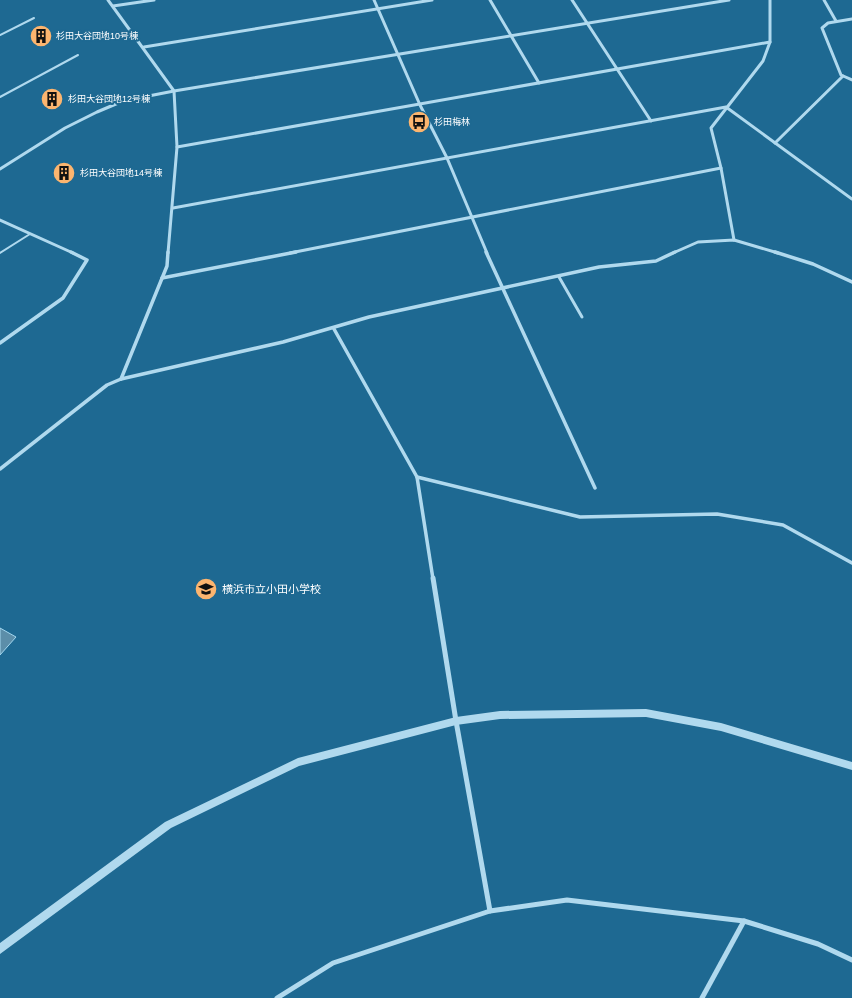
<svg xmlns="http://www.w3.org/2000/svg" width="852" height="998" font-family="Arial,'Noto Sans JP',sans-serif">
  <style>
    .water { fill: #5c8ea9; stroke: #a3d7ef }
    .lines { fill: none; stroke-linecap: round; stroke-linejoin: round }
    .service-far1 { stroke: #b0d9ee; stroke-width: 2 }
    .service { stroke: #b0d9ee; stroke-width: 3 }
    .minor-far2 { stroke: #b0d9ee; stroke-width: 3 }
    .minor-far1 { stroke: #b0d9ee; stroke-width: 3.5 }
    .minor { stroke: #b0d9ee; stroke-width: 5 }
    .tertiary { fill: #b0d9ee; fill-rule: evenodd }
    .labels { text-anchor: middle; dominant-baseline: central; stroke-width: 4; stroke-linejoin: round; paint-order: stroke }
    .far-poi-label { font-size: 9px; fill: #fff; stroke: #1e6992; text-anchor: start }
    .poi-label { font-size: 11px; fill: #fff; stroke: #1e6992; text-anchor: start }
  </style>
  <rect width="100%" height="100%" fill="#1e6992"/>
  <!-- water -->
  <polygon class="water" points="0,628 16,637 0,655"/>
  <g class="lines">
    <!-- service-far1 -->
    <g class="service-far1">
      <polyline points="0,35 34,18"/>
      <polyline points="0,97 78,55"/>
      <polyline points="0,253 30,234"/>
    </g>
    <!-- service -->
    <polyline class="service" points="559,277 582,317"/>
    <!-- minor-far2 -->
    <g class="minor-far2">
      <polyline points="108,0 174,91 177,147 168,253"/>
      <polyline points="374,0 420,105 447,158 487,253"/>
      <polyline points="490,0 539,83"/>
      <polyline points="572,0 651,121"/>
      <polyline points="824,0 836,21"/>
      <polyline points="113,6 154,0"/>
      <polyline points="852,19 828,23 822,28 841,75 852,80"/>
      <polyline points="144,47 432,0"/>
      <polyline points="775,143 843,76"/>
      <polyline points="177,147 770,42"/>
      <polyline points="0,169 65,128 97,112 123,101 174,91 729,0"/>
      <polyline points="173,208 726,107 852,199"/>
      <polyline points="0,220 73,253"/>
      <polyline points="734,240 721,168 711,128 763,61 770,42 770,0"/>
      <polyline points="290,253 721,168"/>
      <polyline points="673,253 698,242 734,240 778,253"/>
    </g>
    <!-- minor-far1 -->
    <g class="minor-far1">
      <polyline points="486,252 595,488"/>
      <polyline points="775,252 813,264 852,282"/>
      <polyline points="162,278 296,252"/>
      <polyline points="334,329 417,477 433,579"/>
      <polyline points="0,343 63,298 87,260 71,252"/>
      <polyline points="121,379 167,266 168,252"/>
      <polyline points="0,469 107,385 121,379 283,342 369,317 599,267 656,261 675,252"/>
      <polyline points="417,477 580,517 717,514 783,525 852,563"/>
    </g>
    <!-- minor -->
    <g class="minor">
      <polyline points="433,578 456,721 490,911"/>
      <polyline points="277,998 333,963 490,911 567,900 744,921 818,944 852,960"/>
      <polyline points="702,998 744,921"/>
    </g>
    <!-- tertiary -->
    <polygon class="tertiary" points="646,709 721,723 852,762 852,770 721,731 646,717 500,719 456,725 299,766 171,828 0,954 0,943 165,822 298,758 456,717 500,711"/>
  </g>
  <!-- icons -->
  <defs>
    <g id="building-disc" transform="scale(1.15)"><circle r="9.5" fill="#fcb56f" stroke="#1e6992"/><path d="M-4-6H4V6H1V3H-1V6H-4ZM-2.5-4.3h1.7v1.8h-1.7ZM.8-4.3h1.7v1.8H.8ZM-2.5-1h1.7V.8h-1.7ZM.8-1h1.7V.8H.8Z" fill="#111"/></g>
    <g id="bus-disc" transform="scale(1.15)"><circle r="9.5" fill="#fcb56f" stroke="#1e6992"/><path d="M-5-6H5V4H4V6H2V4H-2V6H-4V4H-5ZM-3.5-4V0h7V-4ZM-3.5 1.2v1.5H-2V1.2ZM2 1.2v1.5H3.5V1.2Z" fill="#111"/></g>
    <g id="school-disc" transform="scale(1.15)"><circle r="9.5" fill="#fcb56f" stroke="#1e6992"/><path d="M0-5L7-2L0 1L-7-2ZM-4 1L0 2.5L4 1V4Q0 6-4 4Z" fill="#111"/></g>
  </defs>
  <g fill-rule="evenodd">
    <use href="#building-disc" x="41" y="36"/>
    <use href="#building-disc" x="52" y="99"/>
    <use href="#bus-disc" x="419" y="122"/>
    <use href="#building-disc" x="64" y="173"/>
    <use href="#school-disc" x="206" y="589"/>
  </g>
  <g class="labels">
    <!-- far-poi labels -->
    <g class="far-poi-label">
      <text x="56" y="36">杉田大谷団地10号棟</text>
      <text x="68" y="99">杉田大谷団地12号棟</text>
      <text x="434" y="122">杉田梅林</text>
      <text x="80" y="173">杉田大谷団地14号棟</text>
    </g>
    <!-- poi labels -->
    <g class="poi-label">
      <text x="222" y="589">横浜市立小田小学校</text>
    </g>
  </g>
</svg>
